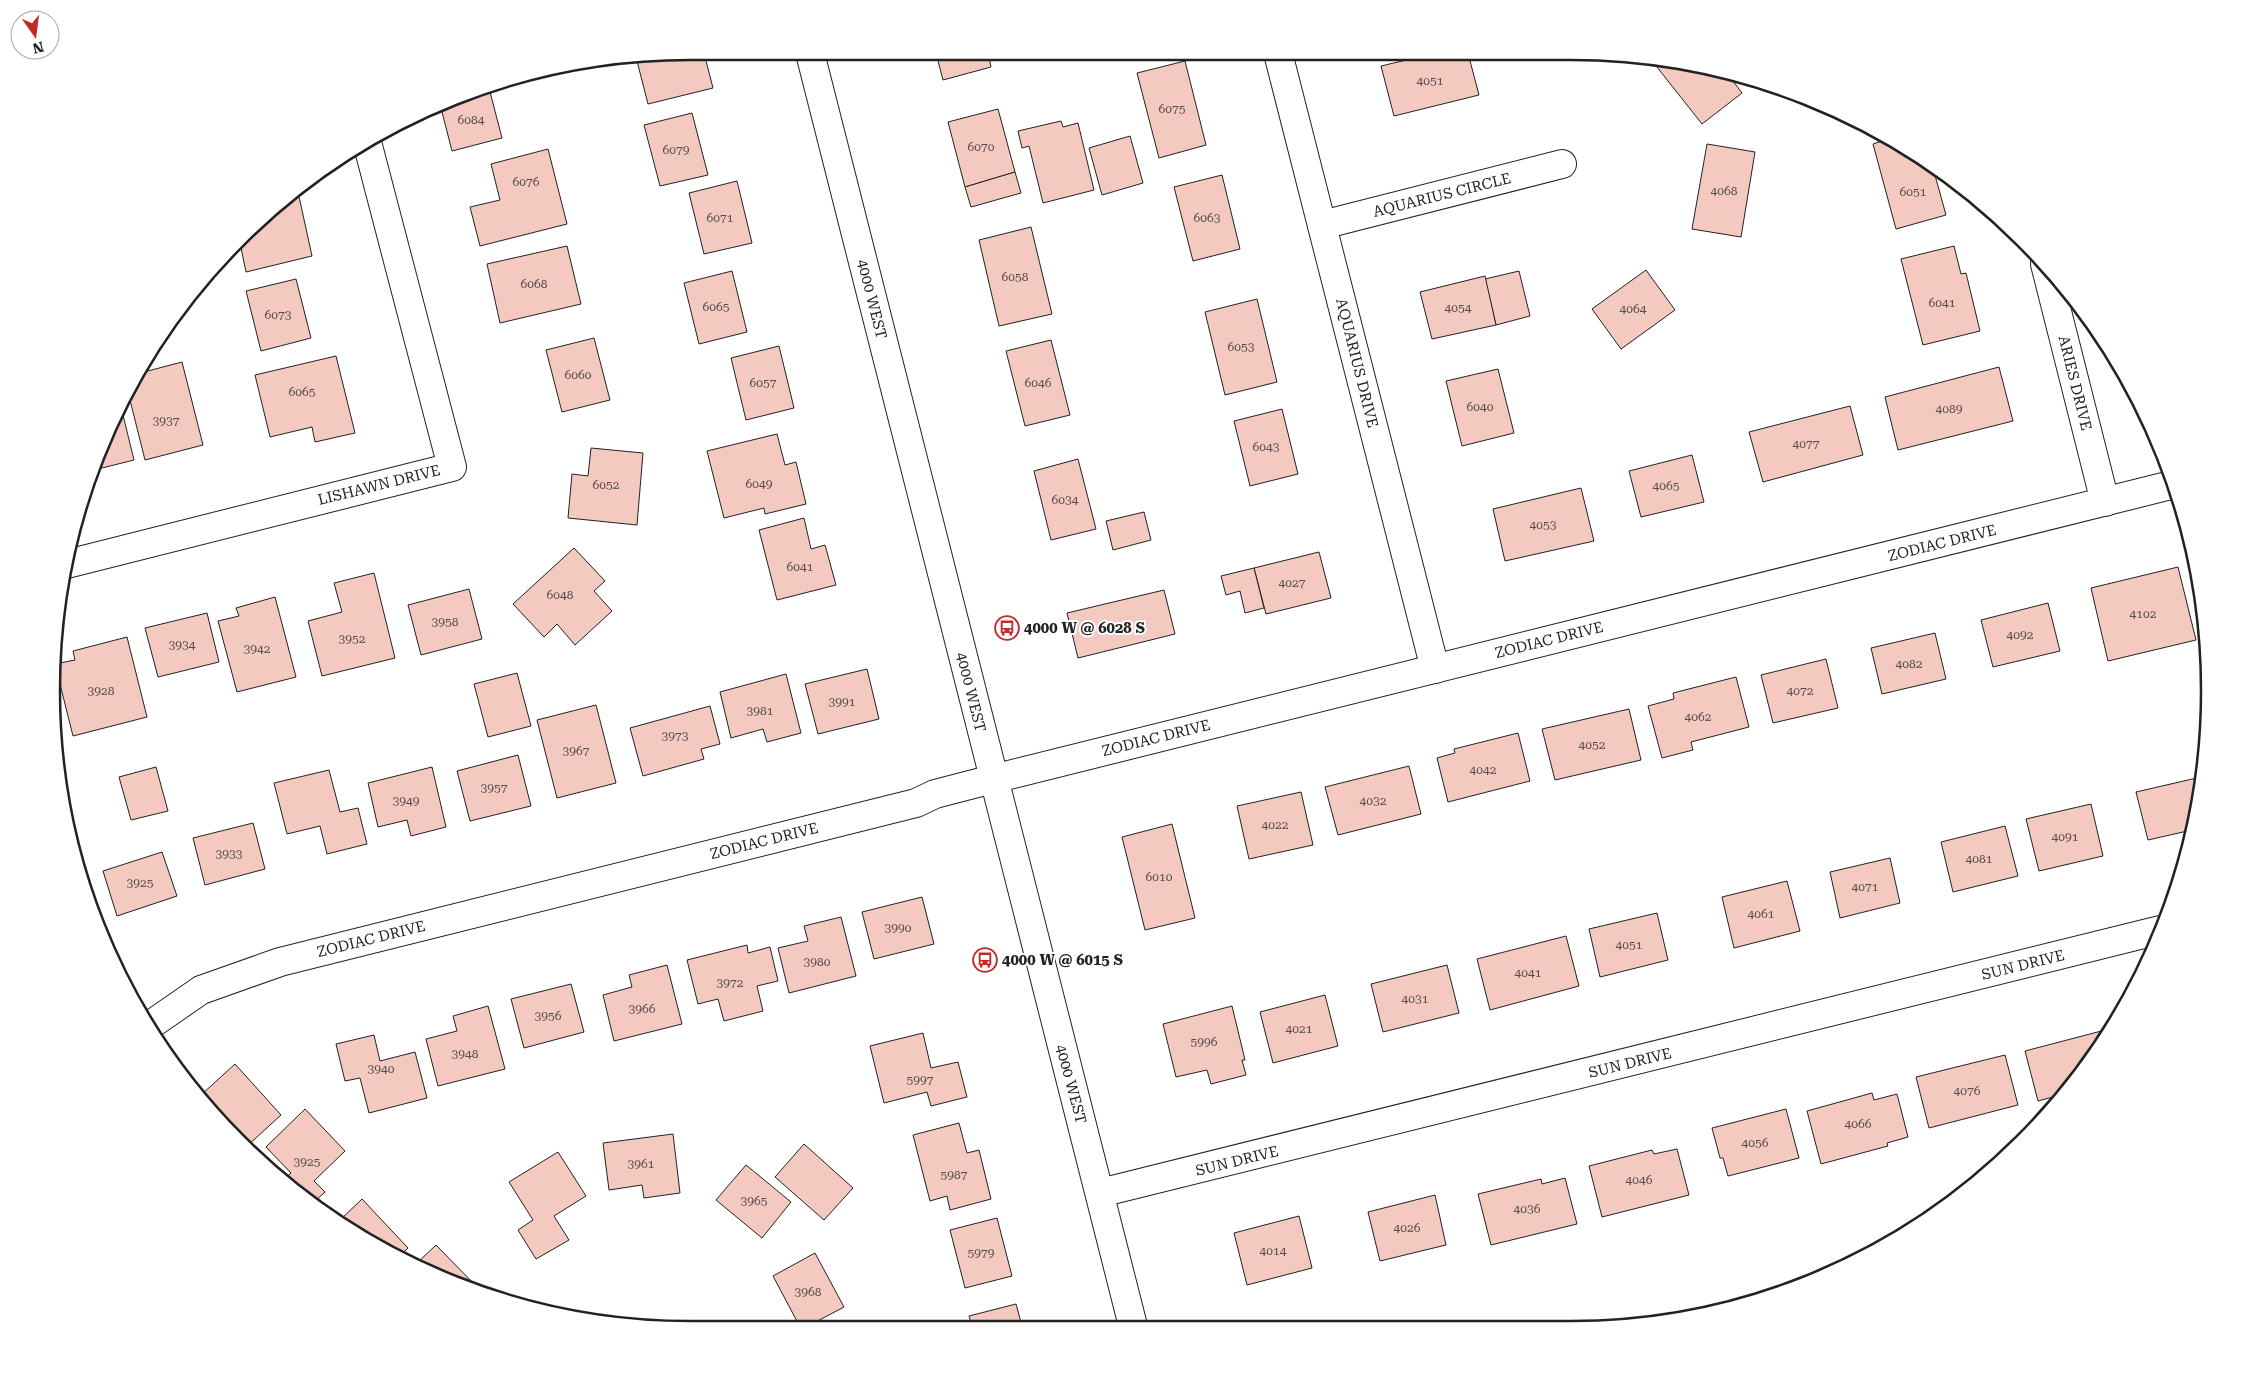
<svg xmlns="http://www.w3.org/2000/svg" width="2261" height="1381" font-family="'Roboto Serif',serif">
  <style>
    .building { fill: #f3c9c0; stroke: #222 }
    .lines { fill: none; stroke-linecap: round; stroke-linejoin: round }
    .street-casing { stroke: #222; stroke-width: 30 }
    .secondary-casing { stroke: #222; stroke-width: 30 }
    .street { stroke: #fff; stroke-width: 28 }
    .secondary { stroke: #fff; stroke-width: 28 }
    .labels { text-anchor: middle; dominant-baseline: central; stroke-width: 4; stroke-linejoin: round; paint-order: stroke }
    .number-label { font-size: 12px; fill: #564c4a }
    .street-label { font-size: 15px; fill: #222; stroke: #fff }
    .poi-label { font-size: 15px; font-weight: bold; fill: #222; stroke: #fff; text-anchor: start }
    .rim { fill: none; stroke: #222; stroke-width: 2.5 }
  </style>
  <rect width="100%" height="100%" fill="#fff"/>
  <!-- building -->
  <g class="building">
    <polygon points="636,57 705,57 713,88 648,104"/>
    <polygon points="937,57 989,57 991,67 943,80"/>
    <polygon points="1419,57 1469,57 1479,95 1394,116 1381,66"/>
    <polygon points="1649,57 1730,77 1742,93 1702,124"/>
    <polygon points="1185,61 1206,145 1159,158 1137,73"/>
    <polygon points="488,84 502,138 452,151 440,104"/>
    <polygon points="998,109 1015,172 965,187 948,122"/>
    <polygon points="692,113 708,175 660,186 644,125"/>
    <polygon points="1061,121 1063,127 1078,123 1094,190 1043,203 1029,146 1022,148 1018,131"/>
    <polygon points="1130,136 1143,183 1102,195 1089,148"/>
    <polygon points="1885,140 1933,168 1946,215 1896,229 1873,144"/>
    <polygon points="1707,144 1755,152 1741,237 1692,229"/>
    <polygon points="548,149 567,224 480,246 470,207 500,200 491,164"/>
    <polygon points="1015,172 1021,193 971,207 965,187"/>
    <polygon points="1222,175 1240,249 1193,261 1174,187"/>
    <polygon points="737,181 752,243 704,254 689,193"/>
    <polygon points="298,192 312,256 246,272 239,238 290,194"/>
    <polygon points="1031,227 1052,314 999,326 979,240"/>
    <polygon points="567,246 581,304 500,323 487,264"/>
    <polygon points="1954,246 1961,274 1966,273 1980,331 1923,345 1901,259"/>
    <polygon points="1646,270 1675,310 1621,349 1592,309"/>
    <polygon points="732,271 747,332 699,344 684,283"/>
    <polygon points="1519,271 1530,316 1496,325 1485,279"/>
    <polygon points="1485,276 1496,325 1432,339 1420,292"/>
    <polygon points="296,279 311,338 261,351 246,291"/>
    <polygon points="1257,299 1277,382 1225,395 1205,312"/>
    <polygon points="594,338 610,400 562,412 546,350"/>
    <polygon points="1051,340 1070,415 1025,426 1006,351"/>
    <polygon points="779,346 794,408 746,420 731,358"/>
    <polygon points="336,356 355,433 315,442 312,427 270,437 255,375"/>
    <polygon points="182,362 203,445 145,460 129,396 140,373"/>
    <polygon points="1999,367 2013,421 1898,450 1885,397"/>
    <polygon points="1498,369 1514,433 1462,446 1446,381"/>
    <polygon points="1850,406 1863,455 1763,482 1749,432"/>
    <polygon points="1282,409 1298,474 1250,486 1234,421"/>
    <polygon points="122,411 134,460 98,469 97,462"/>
    <polygon points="777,434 785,465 796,462 806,504 765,514 764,508 724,518 707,451"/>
    <polygon points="591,448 643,453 637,525 568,518 572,474 588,476"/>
    <polygon points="1692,455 1704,502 1641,517 1629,471"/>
    <polygon points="1078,459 1096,529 1051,540 1034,471"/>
    <polygon points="1581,488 1594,541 1505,561 1493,509"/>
    <polygon points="1144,512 1151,540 1113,550 1106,521"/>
    <polygon points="804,518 811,549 825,545 836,585 777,600 759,530"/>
    <polygon points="574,548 605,581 594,591 612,611 575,645 557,624 544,637 513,604"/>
    <polygon points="1319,552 1331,598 1266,614 1254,568"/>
    <polygon points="2178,567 2196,640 2108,661 2091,588"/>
    <polygon points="1254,568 1264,608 1245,613 1240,591 1226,595 1221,576"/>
    <polygon points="374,573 395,658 322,676 308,621 342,612 334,583"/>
    <polygon points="469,589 482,639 421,655 408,605"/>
    <polygon points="1164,590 1175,634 1078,658 1067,613"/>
    <polygon points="275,597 296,677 237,692 218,621 239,616 236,608"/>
    <polygon points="2048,603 2060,651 1993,667 1981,620"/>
    <polygon points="207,613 219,662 158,677 145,628"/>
    <polygon points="1935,633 1946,679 1882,694 1871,648"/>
    <polygon points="127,637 147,717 73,736 55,664 75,660 73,651"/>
    <polygon points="1826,659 1838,708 1773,723 1761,675"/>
    <polygon points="867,669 879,719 818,734 805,684"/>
    <polygon points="517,673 531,726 488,737 474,684"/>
    <polygon points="786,674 801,733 767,742 763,729 731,738 720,692"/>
    <polygon points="1736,677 1749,727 1691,742 1693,750 1662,758 1648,706 1674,699 1673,693"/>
    <polygon points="51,694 59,725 54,726"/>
    <polygon points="596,705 616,783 557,798 537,720"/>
    <polygon points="710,706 720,744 701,749 704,759 643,776 630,728"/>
    <polygon points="1629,709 1641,760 1555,780 1542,729"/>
    <polygon points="1518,733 1530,781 1448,802 1437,758 1455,753 1454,749"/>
    <polygon points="518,755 531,806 470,821 457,771"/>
    <polygon points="1409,766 1421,814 1338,835 1325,787"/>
    <polygon points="156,767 168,811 131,820 119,777"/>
    <polygon points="432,767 446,827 411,836 407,820 378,827 368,783"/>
    <polygon points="329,770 340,812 358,808 367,844 327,854 320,826 287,834 274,783"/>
    <polygon points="2201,777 2192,830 2148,840 2136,792"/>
    <polygon points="1301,792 1313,845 1249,859 1237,806"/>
    <polygon points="2091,804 2103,856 2039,871 2026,819"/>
    <polygon points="253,823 265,869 205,885 193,838"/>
    <polygon points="1172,824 1195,918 1145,930 1122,837"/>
    <polygon points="2005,826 2018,876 1953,892 1941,842"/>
    <polygon points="162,852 177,896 117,916 103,871"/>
    <polygon points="1890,858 1900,903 1840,918 1830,872"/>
    <polygon points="1787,881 1800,931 1734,948 1722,897"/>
    <polygon points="92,892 100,926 85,896 85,894"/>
    <polygon points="922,897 934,944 874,959 862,912"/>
    <polygon points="1657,913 1668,960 1600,977 1589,929"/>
    <polygon points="841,917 856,976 789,993 778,948 808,941 804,926"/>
    <polygon points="1566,936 1579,986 1490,1010 1477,959"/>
    <polygon points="747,945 748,953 770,947 778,981 757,986 763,1011 724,1021 718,999 698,1004 687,960"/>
    <polygon points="667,965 682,1024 614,1041 603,995 632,987 629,975"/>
    <polygon points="1447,965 1459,1013 1383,1032 1371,984"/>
    <polygon points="571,984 584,1032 524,1048 511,999"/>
    <polygon points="1325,995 1338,1046 1273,1063 1260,1012"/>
    <polygon points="488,1006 505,1069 438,1086 426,1039 457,1031 453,1016"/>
    <polygon points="1232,1006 1245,1060 1242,1060 1246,1075 1211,1084 1207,1070 1176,1077 1163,1024"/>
    <polygon points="2109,1029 2078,1079 2064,1094 2038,1101 2025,1051"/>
    <polygon points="923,1033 931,1068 958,1062 967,1097 931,1106 927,1092 884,1103 870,1046"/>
    <polygon points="374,1035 380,1061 415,1052 427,1098 369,1113 360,1078 345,1081 336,1044"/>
    <polygon points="2005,1055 2018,1105 1929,1128 1916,1077"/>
    <polygon points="235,1064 281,1115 245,1148 200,1096"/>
    <polygon points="1872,1093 1874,1100 1897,1094 1908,1137 1887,1143 1888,1146 1821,1164 1807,1111"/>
    <polygon points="305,1109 345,1151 314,1181 325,1192 312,1204 302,1198 282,1181 291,1173 266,1147"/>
    <polygon points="1786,1109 1799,1158 1728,1176 1723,1158 1720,1158 1712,1128"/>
    <polygon points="959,1123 967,1153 979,1150 991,1199 950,1210 947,1196 930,1201 913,1135"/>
    <polygon points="673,1134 680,1193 644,1198 642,1185 609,1190 603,1143"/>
    <polygon points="804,1144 853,1188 824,1220 775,1177"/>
    <polygon points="1677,1149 1689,1195 1602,1217 1589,1166 1652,1150 1654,1154"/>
    <polygon points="558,1152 586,1196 554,1216 569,1240 536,1259 518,1230 533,1220 509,1182"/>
    <polygon points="746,1165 791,1202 762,1238 716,1200"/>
    <polygon points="1565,1178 1577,1224 1491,1245 1478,1194 1541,1179 1542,1184"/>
    <polygon points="1435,1195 1446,1245 1380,1261 1368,1212"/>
    <polygon points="362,1199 408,1248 401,1255 340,1220"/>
    <polygon points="1299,1216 1312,1268 1247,1285 1234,1233"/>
    <polygon points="997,1218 1012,1276 965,1288 950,1230"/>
    <polygon points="436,1245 476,1286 473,1288 446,1281 416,1264"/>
    <polygon points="815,1253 844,1307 810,1325 799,1325 773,1276"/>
    <polygon points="1016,1304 1022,1326 972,1326 969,1316"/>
  </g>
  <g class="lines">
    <!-- street casing -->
    <g class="street-casing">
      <g id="street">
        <polyline points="1279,57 1435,669"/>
        <polyline points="1322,225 1562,164"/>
        <polyline points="2045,264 2105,502"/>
        <polyline points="67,564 452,467 367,142"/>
        <polyline points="149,1026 201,990 280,962 916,803 935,794 993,779 2175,484"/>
        <polyline points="1100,1193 2160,930"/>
      </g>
    </g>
    <!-- secondary casing -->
    <g class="secondary-casing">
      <polyline id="secondary" points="811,57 1133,1326"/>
    </g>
    <!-- street -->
    <use href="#street" class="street"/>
    <!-- secondary -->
    <use href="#secondary" class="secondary"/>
  </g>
  <!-- icons -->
  <defs>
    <g id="bus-ring" transform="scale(1.25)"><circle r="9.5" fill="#fff" stroke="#c62828" stroke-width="1.5"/><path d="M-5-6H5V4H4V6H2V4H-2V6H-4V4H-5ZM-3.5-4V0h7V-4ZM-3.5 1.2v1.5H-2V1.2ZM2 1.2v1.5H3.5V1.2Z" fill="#c62828"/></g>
  </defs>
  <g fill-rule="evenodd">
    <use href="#bus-ring" x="1007" y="628"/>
    <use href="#bus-ring" x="985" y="960"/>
  </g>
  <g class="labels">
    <!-- number labels -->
    <g class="number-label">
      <text x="1430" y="81">4051</text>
      <text x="1172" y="109">6075</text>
      <text x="471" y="120">6084</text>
      <text x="981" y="147">6070</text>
      <text x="676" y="150">6079</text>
      <text x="526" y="182">6076</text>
      <text x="1724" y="191">4068</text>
      <text x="1913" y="192">6051</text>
      <text x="720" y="218">6071</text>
      <text x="1207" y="218">6063</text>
      <text x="1015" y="277">6058</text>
      <text x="534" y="284">6068</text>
      <text x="1942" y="303">6041</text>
      <text x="716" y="307">6065</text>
      <text x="1458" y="308">4054</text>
      <text x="1633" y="309">4064</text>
      <text x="278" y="315">6073</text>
      <text x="1241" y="347">6053</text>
      <text x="578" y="375">6060</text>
      <text x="763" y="383">6057</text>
      <text x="1038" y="383">6046</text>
      <text x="302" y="392">6065</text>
      <text x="1480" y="407">6040</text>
      <text x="1949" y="409">4089</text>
      <text x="166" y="421">3937</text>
      <text x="1806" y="444">4077</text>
      <text x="1266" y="447">6043</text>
      <text x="759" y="484">6049</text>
      <text x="606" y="485">6052</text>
      <text x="1666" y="486">4065</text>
      <text x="1065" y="500">6034</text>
      <text x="1543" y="525">4053</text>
      <text x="800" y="567">6041</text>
      <text x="1292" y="583">4027</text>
      <text x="560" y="595">6048</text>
      <text x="2143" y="614">4102</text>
      <text x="445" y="622">3958</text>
      <text x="2020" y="635">4092</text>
      <text x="352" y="639">3952</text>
      <text x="182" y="645">3934</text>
      <text x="257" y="649">3942</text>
      <text x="1909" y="664">4082</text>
      <text x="101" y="691">3928</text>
      <text x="1800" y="691">4072</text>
      <text x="842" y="702">3991</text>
      <text x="760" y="711">3981</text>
      <text x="1698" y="717">4062</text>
      <text x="675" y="736">3973</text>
      <text x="1592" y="745">4052</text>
      <text x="576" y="751">3967</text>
      <text x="1483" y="770">4042</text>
      <text x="494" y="788">3957</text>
      <text x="406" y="801">3949</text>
      <text x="1373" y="801">4032</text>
      <text x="1275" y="825">4022</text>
      <text x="2065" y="837">4091</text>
      <text x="229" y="854">3933</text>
      <text x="1979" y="859">4081</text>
      <text x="1159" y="877">6010</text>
      <text x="140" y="883">3925</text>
      <text x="1865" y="887">4071</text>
      <text x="1761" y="914">4061</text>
      <text x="898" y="928">3990</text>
      <text x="1629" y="945">4051</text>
      <text x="817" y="962">3980</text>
      <text x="1528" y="973">4041</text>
      <text x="730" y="983">3972</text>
      <text x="1415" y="999">4031</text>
      <text x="642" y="1009">3966</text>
      <text x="548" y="1016">3956</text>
      <text x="1299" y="1029">4021</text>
      <text x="1204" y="1042">5996</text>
      <text x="465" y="1054">3948</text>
      <text x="381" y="1069">3940</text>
      <text x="920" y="1080">5997</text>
      <text x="1967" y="1091">4076</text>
      <text x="1858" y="1124">4066</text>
      <text x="1755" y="1143">4056</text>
      <text x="307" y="1162">3925</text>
      <text x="641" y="1164">3961</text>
      <text x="954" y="1175">5987</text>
      <text x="1639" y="1180">4046</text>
      <text x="754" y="1201">3965</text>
      <text x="1527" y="1209">4036</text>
      <text x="1407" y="1228">4026</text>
      <text x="1273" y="1251">4014</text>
      <text x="981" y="1253">5979</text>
      <text x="808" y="1292">3968</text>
    </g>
    <!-- street labels -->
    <g class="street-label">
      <text transform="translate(1442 195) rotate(-14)">AQUARIUS CIRCLE</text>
      <text transform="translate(872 299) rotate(76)">4000 WEST</text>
      <text transform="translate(1357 363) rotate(76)">AQUARIUS DRIVE</text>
      <text transform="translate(2075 383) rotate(76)">ARIES DRIVE</text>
      <text transform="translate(379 485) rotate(-14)">LISHAWN DRIVE</text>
      <text transform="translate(1942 543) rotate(-14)">ZODIAC DRIVE</text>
      <text transform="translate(1549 640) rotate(-14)">ZODIAC DRIVE</text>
      <text transform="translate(971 692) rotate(76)">4000 WEST</text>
      <text transform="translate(1156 738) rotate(-14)">ZODIAC DRIVE</text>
      <text transform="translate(764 841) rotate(-14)">ZODIAC DRIVE</text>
      <text transform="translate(371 939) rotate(-14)">ZODIAC DRIVE</text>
      <text transform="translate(2023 965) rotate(-14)">SUN DRIVE</text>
      <text transform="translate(1630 1063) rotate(-14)">SUN DRIVE</text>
      <text transform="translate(1071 1084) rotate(75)">4000 WEST</text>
      <text transform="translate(1237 1161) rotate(-14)">SUN DRIVE</text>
    </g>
    <!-- poi labels -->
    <g class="poi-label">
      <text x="1024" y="628">4000 W @ 6028 S</text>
      <text x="1002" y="960">4000 W @ 6015 S</text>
    </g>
  </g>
  <!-- crop -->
  <path d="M0 0H2261V1381H0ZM690 60H1571A630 630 0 0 1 2201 690V691A630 630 0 0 1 1571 1321H690A630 630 0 0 1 60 691V690A630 630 0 0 1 690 60Z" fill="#fff" fill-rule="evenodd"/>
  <path class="rim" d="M690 60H1571A630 630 0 0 1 2201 690V691A630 630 0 0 1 1571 1321H690A630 630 0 0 1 60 691V690A630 630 0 0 1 690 60Z"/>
  <!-- north arrow -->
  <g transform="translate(35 35) rotate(166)"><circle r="24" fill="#ffffff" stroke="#a7a7a7"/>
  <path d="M0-4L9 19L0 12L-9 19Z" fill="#c62828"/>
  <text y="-8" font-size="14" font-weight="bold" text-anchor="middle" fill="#222222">N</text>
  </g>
</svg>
